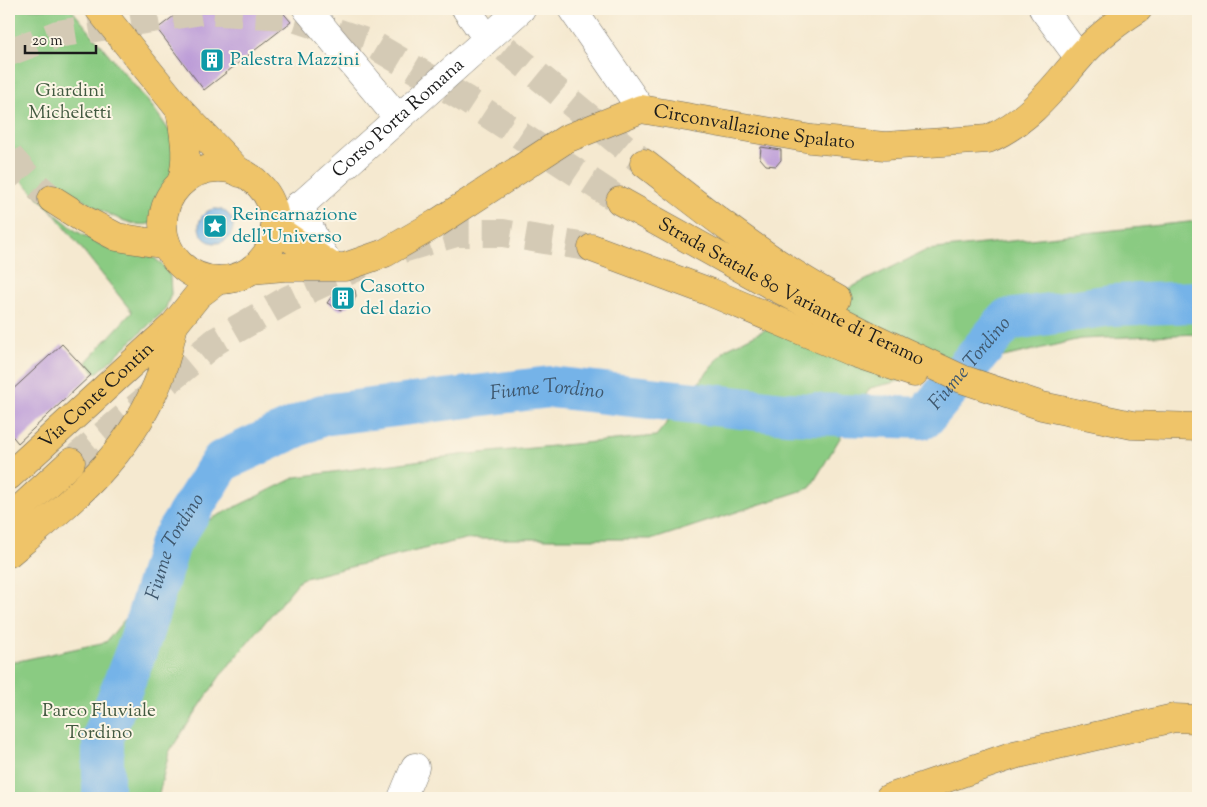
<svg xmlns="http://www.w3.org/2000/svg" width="1207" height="807" font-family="'Sorts Mill Goudy',serif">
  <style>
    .green { fill: #8acb82; stroke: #53744f }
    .water { fill: #74b3e8; stroke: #486882 }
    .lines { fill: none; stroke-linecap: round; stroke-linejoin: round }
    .river { stroke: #74b3e8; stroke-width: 42 }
    .building { fill: #b795d7 }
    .highway-tunnel { stroke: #d4cab5; stroke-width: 28; stroke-dasharray: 28 14; stroke-linecap: butt }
    .minor-casing { stroke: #68645b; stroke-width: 29 }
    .major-casing { stroke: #68645b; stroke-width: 29 }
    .highway-casing { stroke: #68645b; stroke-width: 29 }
    .minor { stroke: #fff; stroke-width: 28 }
    .major { stroke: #efc469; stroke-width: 28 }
    .highway { stroke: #efc469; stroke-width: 28 }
    .labels { text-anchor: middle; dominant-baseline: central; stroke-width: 4; stroke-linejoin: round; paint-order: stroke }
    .culture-label { font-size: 19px; fill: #0d838f; stroke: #fcf5e5; text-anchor: start }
    .park-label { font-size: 19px; fill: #425940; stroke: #fcf5e5 }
    .street-label { font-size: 19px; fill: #1c1c1c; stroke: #fcf5e5 }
    .water-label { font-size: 20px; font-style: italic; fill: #3f586e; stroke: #fcf5e5 }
  </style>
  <rect width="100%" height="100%" fill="#fcf5e5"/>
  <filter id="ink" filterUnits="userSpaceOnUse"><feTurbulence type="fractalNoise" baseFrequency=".02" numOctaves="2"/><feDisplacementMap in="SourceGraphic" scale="10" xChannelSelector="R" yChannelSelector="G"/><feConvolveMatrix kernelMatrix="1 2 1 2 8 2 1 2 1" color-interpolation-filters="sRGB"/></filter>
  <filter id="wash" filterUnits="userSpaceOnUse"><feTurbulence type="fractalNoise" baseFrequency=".0096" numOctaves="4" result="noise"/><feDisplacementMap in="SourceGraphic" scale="20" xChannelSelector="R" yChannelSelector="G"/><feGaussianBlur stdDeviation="1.12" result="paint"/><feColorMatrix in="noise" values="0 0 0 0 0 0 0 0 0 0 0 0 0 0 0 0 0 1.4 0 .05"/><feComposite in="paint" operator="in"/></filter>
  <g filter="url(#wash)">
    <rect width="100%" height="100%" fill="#f5e9d0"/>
    <!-- green -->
    <g class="green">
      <path d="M 9,9 L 71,9 L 155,110 L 174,138 L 175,161 L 169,181 L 157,195 L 152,211 L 152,223 C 130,232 84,200 65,189 L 51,210 L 76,231 L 105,247 L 153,257 L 163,265 L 170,275 L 171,294 L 165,310 L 96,374 L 86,362 L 132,312 L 51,210 L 9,168 Z"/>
      <polygon points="1198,221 1198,334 1081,339 870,388 810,488 654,539 465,539 301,579 220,676 169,752 158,798 9,798 9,663 106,642 205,522 296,477 460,455 656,436 726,349 927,250"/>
    </g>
    <!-- water -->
    <circle class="water" cx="216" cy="226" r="17"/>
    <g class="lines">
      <!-- river -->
      <path class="river" id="s1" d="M 103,798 L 103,737 L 140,641 L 170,543 L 222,461 L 322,415 L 550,387 L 786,413 L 924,418 L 1007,320 L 1112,305 L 1198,302"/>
    </g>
    <g id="blocks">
      <!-- building -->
      <g class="building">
        <polygon points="183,9 280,9 291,22 204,90 157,29"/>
        <polygon points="761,147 781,150 781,160 776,166 766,165 760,158"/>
        <polygon points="342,287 349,287 355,290 356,296 353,303 341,310 327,303 334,293"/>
        <polygon points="62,344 91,375 18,443 9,432 9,393"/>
      </g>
    </g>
  </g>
  <g filter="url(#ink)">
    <use href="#blocks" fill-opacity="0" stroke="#68645b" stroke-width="1"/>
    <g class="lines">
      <!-- highway-tunnel -->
      <g class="highway-tunnel">
        <polyline points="473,22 644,163"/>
        <polyline points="9,52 58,34 201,11 288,16 372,44 465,99 620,201"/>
        <polyline points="9,156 32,182 52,199"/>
        <polyline points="402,249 456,233 503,233 592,248"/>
        <polyline points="71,462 216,341 289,299 362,265"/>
      </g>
      <!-- minor casing -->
      <g class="minor-casing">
        <g id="minor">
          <polyline points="307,9 398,118"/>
          <polyline points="466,9 487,38"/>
          <polyline points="572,9 641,109"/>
          <polyline points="1043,9 1079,58"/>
          <polyline points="299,205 320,250 331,266"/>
          <path id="s2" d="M 275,228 L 521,9"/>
          <polyline points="402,798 415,767"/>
        </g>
      </g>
      <!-- major casing -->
      <g class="major-casing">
        <g id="major">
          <polyline points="99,9 180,110 240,173"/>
          <path d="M 180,110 C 184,135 189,159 181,183"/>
          <circle cx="219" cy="224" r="56"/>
          <polyline points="275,228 331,266"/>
          <path id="s3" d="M 251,270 L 284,267 L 345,267 L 385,253 L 437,223 L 566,139 L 641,109 L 811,139 L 885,146 L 988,139 C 1029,121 1051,91 1079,58 C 1096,38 1116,23 1138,9"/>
          <path id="s4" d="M 9,476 L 174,325 L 198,295 L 218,280"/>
          <polyline points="889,798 1014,755 1174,718 1198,719"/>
        </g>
      </g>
      <!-- highway casing -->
      <g class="highway-casing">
        <g id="highway">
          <path d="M 644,163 C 706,211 767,261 837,299"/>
          <polyline points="52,199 85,220 117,237 167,245"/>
          <path id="s5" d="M 620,201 L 773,286 L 866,334 L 962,379 L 1042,406 L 1132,425 L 1198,427"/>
          <polyline points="592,248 710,292 854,353 914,373"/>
          <polyline points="9,519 71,462"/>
          <path d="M 9,553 C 69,503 124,461 156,387 C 165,367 169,345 174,325"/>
        </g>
      </g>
      <!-- minor -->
      <use href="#minor" class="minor"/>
      <!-- major -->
      <use href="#major" class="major"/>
      <!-- highway -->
      <use href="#highway" class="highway"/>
    </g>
  </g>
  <!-- icons -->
  <defs>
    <g id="building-square" transform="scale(1.25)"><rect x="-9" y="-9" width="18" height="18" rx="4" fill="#0f9aa8" stroke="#fcf5e5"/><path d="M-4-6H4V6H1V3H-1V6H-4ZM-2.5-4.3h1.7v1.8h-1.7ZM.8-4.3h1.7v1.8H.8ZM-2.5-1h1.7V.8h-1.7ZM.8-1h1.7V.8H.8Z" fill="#fff"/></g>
    <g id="sight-square" transform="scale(1.25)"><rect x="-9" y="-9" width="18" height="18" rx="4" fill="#0f9aa8" stroke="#fcf5e5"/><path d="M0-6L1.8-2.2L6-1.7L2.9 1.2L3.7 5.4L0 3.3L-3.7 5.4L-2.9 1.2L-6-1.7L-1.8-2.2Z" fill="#fff"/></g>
  </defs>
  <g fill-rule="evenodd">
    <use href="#building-square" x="212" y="60"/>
    <use href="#sight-square" x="215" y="226"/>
    <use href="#building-square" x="343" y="298"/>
  </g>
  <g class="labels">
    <!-- culture labels -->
    <g class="culture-label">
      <text x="230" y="60">Palestra Mazzini</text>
      <text x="232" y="215">Reincarnazione<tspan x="232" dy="22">dell’Universo</tspan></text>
      <text x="360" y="287">Casotto<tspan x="360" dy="22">del dazio</tspan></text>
    </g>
    <!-- park labels -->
    <g class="park-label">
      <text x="70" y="91">Giardini<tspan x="70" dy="22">Micheletti</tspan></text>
      <text x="99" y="711">Parco Fluviale<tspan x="99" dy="22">Tordino</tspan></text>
    </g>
    <!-- street labels -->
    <g class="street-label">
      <text stroke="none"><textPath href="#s2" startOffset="165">Corso Porta Romana</textPath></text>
      <text stroke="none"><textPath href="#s3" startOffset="546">Circonvallazione Spalato</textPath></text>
      <text stroke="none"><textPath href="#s5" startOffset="194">Strada Statale 80 Variante di Teramo</textPath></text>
      <text stroke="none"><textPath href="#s4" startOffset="119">Via Conte Contin</textPath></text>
    </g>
    <!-- water labels -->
    <g class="water-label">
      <text stroke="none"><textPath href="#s1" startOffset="1150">Fiume Tordino</textPath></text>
      <text stroke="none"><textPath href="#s1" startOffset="700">Fiume Tordino</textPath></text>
      <text stroke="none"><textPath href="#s1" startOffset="265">Fiume Tordino</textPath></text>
    </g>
  </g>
  <!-- margin -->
  <rect width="1207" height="807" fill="none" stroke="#fcf5e5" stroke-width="30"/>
  <!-- scale -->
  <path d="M25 45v8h71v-8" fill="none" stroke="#1c1c1c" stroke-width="2.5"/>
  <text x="32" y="45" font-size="15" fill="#1c1c1c" stroke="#fcf5e5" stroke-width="4" paint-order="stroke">20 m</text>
</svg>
